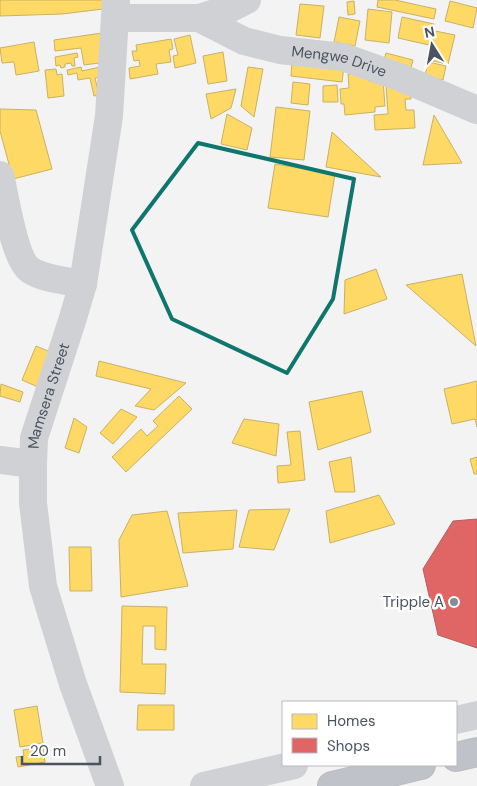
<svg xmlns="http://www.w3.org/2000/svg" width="477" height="786" font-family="'DM Sans',sans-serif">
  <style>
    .homes { fill: #ffd966; stroke: #c9b164 }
    .shops { fill: #e06666; stroke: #b36064 }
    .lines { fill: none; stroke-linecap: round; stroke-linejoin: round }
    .highway-casing { stroke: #b8bbc2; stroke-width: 30 }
    .minor { stroke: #cfd1d4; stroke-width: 28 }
    .highway { stroke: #bfc3c9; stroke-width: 28 }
    .marked { fill: none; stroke: #0f766e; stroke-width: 4; stroke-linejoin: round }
    .poi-dot { fill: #858b93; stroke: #fff; stroke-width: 2 }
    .labels { text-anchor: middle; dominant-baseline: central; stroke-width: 5; stroke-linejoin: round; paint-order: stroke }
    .street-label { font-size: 15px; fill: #4a5360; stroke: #fff }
    .poi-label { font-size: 15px; fill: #4a5360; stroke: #fff; text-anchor: end }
  </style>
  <rect width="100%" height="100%" fill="#f3f3f3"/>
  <!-- homes -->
  <g class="homes">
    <polygon points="0,0 103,0 103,9 62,14 0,16"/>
    <polygon points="378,0 395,0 436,9 434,19 377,7"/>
    <polygon points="354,1 355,14 348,15 347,2"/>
    <polygon points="450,1 477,8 473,28 445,21"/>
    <polygon points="300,4 324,6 320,38 296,35"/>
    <polygon points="368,9 392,12 389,43 365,40"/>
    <polygon points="339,17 360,21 355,46 334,42"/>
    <polygon points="402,17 434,24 429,45 398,38"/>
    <polygon points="435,31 455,35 448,64 428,60"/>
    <polygon points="102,33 107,62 84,65 81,48 55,51 54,40"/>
    <polygon points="190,35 196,63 175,68 173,56 178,55 174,39"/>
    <polygon points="171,39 173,49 169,50 171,62 156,64 158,74 130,79 129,68 140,66 139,60 134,61 132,51 137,51 136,45"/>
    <polygon points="34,42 39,71 16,75 14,62 2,63 0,48"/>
    <polygon points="223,52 227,81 208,84 203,56"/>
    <polygon points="77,53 78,57 74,58 75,66 72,66 71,63 65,64 65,67 61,68 60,65 56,66 55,57"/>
    <polygon points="386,53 413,60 409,75 382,67"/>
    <polygon points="292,60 344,66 342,82 291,76"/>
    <polygon points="428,62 446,66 443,80 425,76"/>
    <polygon points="81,67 82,71 100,67 102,77 95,78 99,95 94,96 90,78 78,80 77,73 68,75 67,70"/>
    <polygon points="248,67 263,69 254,117 241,106"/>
    <polygon points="56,69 57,75 62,74 64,96 48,98 45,70"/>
    <polygon points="368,73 369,81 383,80 385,106 375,107 375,112 345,115 344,104 341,104 340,89 349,88 348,74"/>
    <polygon points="293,82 310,84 308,105 291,103"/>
    <polygon points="410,84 411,99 405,99 406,110 414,110 415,128 375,130 374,115 388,114 386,85"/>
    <polygon points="337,85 338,102 323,102 323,86"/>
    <polygon points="236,89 231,108 211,119 206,94"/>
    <polygon points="276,107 310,111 304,160 270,157"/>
    <polygon points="0,109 36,110 52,169 13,179 0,131"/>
    <polygon points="227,114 252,128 247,150 221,144"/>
    <polygon points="434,115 462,163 423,165"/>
    <polygon points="332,132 381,177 326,167"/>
    <polygon points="275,164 335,174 328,217 268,208"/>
    <polygon points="376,269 387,299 344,314 345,280"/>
    <polygon points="462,274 476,346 406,285"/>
    <polygon points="36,346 53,353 38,387 22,380"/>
    <polygon points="99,361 186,383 154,410 135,406 151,389 96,376"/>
    <polygon points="477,381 477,427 475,419 452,424 444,389"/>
    <polygon points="1,384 23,392 20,402 0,396"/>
    <polygon points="362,391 371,432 318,450 309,402"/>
    <polygon points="179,396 192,409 126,472 112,457 141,429 147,436 158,426 153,421"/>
    <polygon points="121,409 137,417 113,444 100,433"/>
    <polygon points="74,418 87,427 79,453 65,448"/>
    <polygon points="244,419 279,424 276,456 232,443"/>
    <polygon points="300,431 305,480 278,483 277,466 291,465 287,432"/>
    <polygon points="351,457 355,492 335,492 329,462"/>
    <polygon points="477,457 477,474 474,474 470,459"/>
    <polygon points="379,495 395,524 330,543 326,511"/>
    <polygon points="290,509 274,550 239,547 249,510"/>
    <polygon points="237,510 233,549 183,553 178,513"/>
    <polygon points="167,511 188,586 121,597 119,540 132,515"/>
    <polygon points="69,547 91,547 92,591 70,591"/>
    <polygon points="122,606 167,607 166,650 155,649 155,626 143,626 142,664 166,664 165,694 120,692"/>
    <polygon points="138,705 174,705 174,730 137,730"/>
    <polygon points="37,706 43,743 20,747 14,710"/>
    <polygon points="43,747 45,762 18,767 16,757 24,756 23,750"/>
  </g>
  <!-- shops -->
  <polygon class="shops" points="477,519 477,648 438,635 423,569 453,521"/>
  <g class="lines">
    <!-- highway casing -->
    <g class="highway-casing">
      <g id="highway">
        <polyline points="456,757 477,752"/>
        <polyline points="332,786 421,765"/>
      </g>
    </g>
    <!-- minor -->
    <g class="minor">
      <polyline points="115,18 199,18 231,8 247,0"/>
      <path id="s1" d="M 199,18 L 244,41 L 280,50 L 343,57 L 402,78 L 477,110"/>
      <path d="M 0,175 C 5,195 14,259 30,270 C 43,279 68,281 83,284"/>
      <polyline points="0,460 33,464"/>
      <polyline points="456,720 477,715"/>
      <path id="s2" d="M 110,786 L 73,684 L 43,586 L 33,503 L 33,464 L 34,438 L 72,321 L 83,284 L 109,116 L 116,0"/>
      <polyline points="204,786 294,765"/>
    </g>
    <!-- highway -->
    <use href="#highway" class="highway"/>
  </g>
  <!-- marked area -->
  <path class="marked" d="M 198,143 L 354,179 L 333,299 L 287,373 L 172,319 L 132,230 Z"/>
  <!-- markers -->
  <circle class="poi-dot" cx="454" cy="602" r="5"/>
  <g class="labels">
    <!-- street labels -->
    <g class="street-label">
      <text stroke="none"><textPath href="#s1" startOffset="148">Mengwe Drive</textPath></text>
      <text stroke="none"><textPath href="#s2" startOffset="404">Mamsera Street</textPath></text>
    </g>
    <!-- poi labels -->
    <g class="poi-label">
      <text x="444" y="602">Tripple A</text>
    </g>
  </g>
  <!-- legend -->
  <rect x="282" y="701" width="175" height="65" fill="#ffffff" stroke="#b7babf"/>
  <rect x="292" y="714" width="25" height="15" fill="#ffd966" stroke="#b7babf"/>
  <text x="327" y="726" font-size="15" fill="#4a5360">Homes</text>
  <rect x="292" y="738" width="25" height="15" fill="#e06666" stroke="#b7babf"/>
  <text x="327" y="751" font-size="15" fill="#4a5360">Shops</text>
  <!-- north arrow -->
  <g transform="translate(432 45) rotate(349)" stroke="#ffffff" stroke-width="4" paint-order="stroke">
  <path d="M0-4L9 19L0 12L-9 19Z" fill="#4a5360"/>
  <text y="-8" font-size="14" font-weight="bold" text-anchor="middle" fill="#4a5360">N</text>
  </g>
  <!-- scale -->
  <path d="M22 756v8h78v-8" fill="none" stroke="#4a5360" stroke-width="2.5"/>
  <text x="30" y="756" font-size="15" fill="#4a5360" stroke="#ffffff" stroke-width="4" paint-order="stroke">20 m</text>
</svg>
